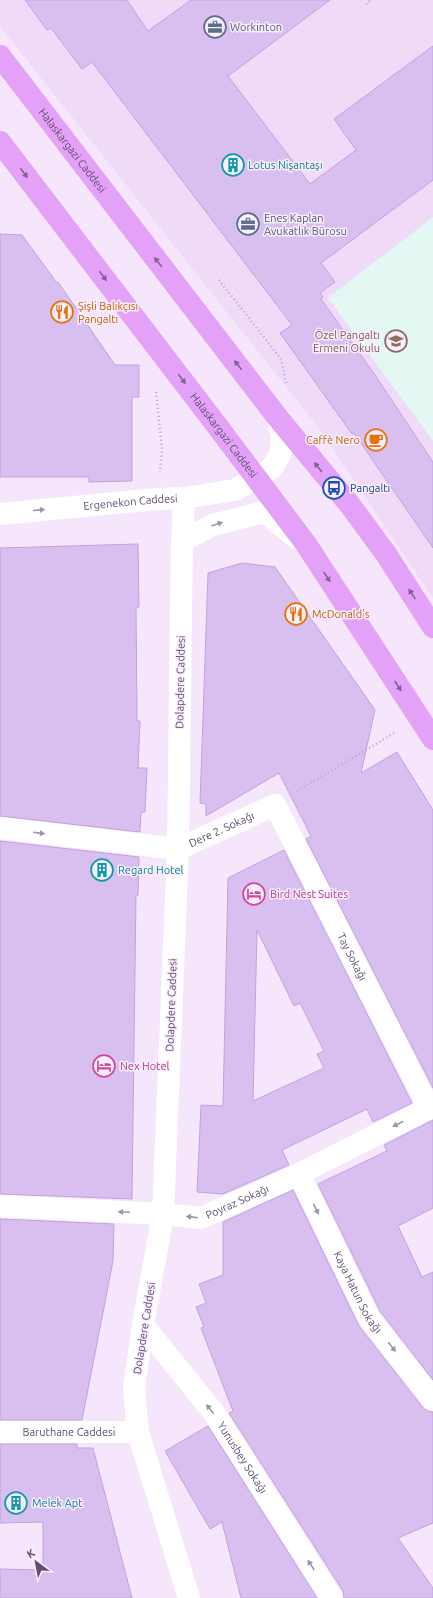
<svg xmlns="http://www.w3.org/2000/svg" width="433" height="1598" font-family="Ubuntu,sans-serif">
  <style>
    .residential { fill: #efdbf8 }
    .education { fill: #e3f8f3 }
    .building { fill: #d9bff0; stroke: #c2a0e2; fill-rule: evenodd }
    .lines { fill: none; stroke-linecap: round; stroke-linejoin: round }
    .path { stroke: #bda2d5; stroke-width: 2.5; stroke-dasharray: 1 3; stroke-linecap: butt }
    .minor { stroke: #fff; stroke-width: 22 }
    .tertiary { stroke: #fff; stroke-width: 22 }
    .secondary { stroke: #fff; stroke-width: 22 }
    .primary { stroke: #e3a2f7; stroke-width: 22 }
    .oneway { fill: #816295 }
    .oneway2 { fill: #a094ac }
    .labels { text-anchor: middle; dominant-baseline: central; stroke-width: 3; stroke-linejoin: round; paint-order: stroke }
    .service-label { font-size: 11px; fill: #4e5e75; stroke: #faedfe; text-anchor: start }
    .street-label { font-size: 11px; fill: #604c74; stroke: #faedfe }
    .culture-label { font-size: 11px; fill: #0d838f; stroke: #faedfe; text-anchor: start }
    .food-label { font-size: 11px; fill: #c56008; stroke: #faedfe; text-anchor: start }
    .education-label { font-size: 11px; fill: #785e54; stroke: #faedfe; text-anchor: end }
    .transit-label { font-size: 11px; fill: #164399; stroke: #faedfe; text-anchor: start }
    .hotel-label { font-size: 11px; fill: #b23c85; stroke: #faedfe; text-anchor: start }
  </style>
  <rect width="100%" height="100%" fill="#f6e6fb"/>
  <!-- residential -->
  <polygon class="residential" points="0,0 433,0 433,598 321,431 0,26"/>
  <!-- education -->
  <polygon class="education" points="433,217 433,441 328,298"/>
  <!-- building -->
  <g class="building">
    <polygon points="25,0 127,0 148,31 191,0 330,0 228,76 310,184 356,150 334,119 433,46 433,180 321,263 335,282 320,293 323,297 321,299 375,375 433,462 433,548 354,433 352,434 280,333 292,325 92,62 82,69 51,28 47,30"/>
    <polygon points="0,234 22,235 57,283 58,282 115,365 139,365 139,397 132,397 132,481 89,482 89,477 0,477"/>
    <polygon points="138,544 139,607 136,607 137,721 140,721 138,768 147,768 145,812 141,812 140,832 0,816 0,548"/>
    <polygon points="242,563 275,567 375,710 361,773 397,752 433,810 433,1088 306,839 311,836 279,773 206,816 206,804 200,803 208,573"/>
    <polygon points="0,841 139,857 138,895 136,895 132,1199 0,1194"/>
    <path d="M 284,850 L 412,1103 L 373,1122 L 367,1109 L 282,1150 L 289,1165 L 223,1194 L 197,1192 L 201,1105 L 223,1106 L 228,878 ZM 257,930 L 294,1006 L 300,1003 L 324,1051 L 317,1054 L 324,1068 L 253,1101 Z"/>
    <polygon points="433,1120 433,1208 398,1226 422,1277 433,1272 433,1380 380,1311 318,1184 387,1151 384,1145"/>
    <polygon points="293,1190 359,1326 423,1408 428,1411 433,1412 433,1523 398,1538 433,1588 433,1598 344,1598 343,1591 229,1413 233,1411 201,1328 204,1327 196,1307 206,1303 199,1284 223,1275 223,1222"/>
    <polygon points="0,1219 114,1224 113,1261 82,1420 0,1420"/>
    <polygon points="208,1426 317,1598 241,1598 222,1522 210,1529 165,1451"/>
    <polygon points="0,1444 77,1444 77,1448 93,1448 132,1598 0,1598 0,1569 43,1570 43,1522 0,1523"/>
  </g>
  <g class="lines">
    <!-- path -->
    <g class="path">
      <polyline points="366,4 371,0"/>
      <polyline points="219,280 281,359 286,383"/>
      <polyline points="156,392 162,449 160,472"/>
      <polyline points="297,791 396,732"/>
    </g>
    <!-- minor -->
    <g class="minor">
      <path id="s1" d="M 0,828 L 178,849 L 275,805 L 429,1108"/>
      <path id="s2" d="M 299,1174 L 369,1318 L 433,1400"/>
      <path id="s3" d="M 0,1206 L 163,1214 L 201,1218 L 299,1174 L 433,1106"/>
      <path id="s4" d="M 143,1325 L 214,1413 L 332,1598"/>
    </g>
    <!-- tertiary -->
    <path class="tertiary" id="s5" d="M 0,1432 L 138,1432"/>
    <!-- secondary -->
    <g class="secondary">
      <polyline points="184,498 182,541 178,849 163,1214 143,1325 134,1388 138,1432 189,1598"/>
      <path id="s6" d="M 0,514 L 157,499 L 184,498 L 235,490 L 272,468 L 280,454 L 282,437 L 278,418"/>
      <polyline points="182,541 213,525 264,512 298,539"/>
    </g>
    <!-- primary -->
    <g class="primary">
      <path id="s7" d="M 0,56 L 278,418 L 350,505 L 386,554 L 433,627"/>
      <path id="s8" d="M 0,142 L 218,427 L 306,544 L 433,739"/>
    </g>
  </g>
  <!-- one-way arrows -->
  <defs><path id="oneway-solid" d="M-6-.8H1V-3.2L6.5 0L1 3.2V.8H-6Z"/></defs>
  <g class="oneway">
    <use href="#oneway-solid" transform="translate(24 173) rotate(53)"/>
    <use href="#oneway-solid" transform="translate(158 262) rotate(-128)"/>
    <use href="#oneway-solid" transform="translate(103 276) rotate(53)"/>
    <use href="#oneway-solid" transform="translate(238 365) rotate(-128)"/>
    <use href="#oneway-solid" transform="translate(182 379) rotate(53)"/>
    <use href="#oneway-solid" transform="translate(318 467) rotate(-129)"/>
    <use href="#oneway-solid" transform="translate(327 577) rotate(57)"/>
    <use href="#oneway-solid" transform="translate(412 594) rotate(-123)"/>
    <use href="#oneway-solid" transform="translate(398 686) rotate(57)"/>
  </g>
  <g class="oneway2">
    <use href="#oneway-solid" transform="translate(39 510) rotate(-5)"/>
    <use href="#oneway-solid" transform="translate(217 524) rotate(-19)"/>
    <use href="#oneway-solid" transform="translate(39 833) rotate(7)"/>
    <use href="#oneway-solid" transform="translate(398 1124) rotate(153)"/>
    <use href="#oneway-solid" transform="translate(316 1209) rotate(64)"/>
    <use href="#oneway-solid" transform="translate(124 1212) rotate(-177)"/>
    <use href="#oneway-solid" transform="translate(192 1217) rotate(-173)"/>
    <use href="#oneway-solid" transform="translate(392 1347) rotate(52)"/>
    <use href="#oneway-solid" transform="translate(210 1409) rotate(-128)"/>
    <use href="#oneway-solid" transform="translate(311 1565) rotate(-123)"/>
  </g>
  <!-- icons -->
  <defs>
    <g id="office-ring" transform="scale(1.15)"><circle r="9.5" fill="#faedfe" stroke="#5c6f8a" stroke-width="1.5"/><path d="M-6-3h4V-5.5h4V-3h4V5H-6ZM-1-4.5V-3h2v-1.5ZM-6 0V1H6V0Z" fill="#5c6f8a"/></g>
    <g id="building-ring" transform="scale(1.15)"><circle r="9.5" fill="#faedfe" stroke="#0f9aa8" stroke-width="1.5"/><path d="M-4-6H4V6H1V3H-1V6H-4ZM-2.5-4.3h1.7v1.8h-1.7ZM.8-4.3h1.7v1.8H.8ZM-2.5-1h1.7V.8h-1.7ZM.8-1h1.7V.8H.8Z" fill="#0f9aa8"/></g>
    <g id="restaurant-ring" transform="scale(1.15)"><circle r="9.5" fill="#faedfe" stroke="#e8710a" stroke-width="1.5"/><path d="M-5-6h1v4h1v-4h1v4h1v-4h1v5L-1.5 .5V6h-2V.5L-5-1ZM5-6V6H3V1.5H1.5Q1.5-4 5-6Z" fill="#e8710a"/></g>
    <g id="school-ring" transform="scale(1.15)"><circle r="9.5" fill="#faedfe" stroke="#8d6e63" stroke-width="1.5"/><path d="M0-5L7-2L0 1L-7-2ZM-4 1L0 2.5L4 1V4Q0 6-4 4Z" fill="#8d6e63"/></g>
    <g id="cafe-ring" transform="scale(1.15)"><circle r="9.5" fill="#faedfe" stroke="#e8710a" stroke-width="1.5"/><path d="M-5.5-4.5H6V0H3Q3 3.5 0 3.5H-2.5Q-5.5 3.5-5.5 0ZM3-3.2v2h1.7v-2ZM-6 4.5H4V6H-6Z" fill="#e8710a"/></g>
    <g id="bus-ring" transform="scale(1.15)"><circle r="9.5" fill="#faedfe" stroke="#1a4fb4" stroke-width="1.5"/><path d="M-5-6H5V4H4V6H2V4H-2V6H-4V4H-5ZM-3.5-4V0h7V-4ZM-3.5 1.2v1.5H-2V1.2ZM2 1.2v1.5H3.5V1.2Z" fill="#1a4fb4"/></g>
    <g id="hotel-ring" transform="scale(1.15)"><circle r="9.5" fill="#faedfe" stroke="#d1479c" stroke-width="1.5"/><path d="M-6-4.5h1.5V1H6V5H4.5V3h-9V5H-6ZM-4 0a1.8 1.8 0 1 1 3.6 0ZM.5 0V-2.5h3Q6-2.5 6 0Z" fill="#d1479c"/></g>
  </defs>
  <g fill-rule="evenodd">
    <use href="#office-ring" x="215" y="27"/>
    <use href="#building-ring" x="233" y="165"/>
    <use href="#office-ring" x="248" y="224"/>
    <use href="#restaurant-ring" x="62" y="312"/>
    <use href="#school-ring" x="396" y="341"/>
    <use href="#cafe-ring" x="376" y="440"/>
    <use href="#bus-ring" x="334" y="488"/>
    <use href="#restaurant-ring" x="296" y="614"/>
    <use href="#building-ring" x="102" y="870"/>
    <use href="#hotel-ring" x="254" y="894"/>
    <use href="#hotel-ring" x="104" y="1066"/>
    <use href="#building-ring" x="16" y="1503"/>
  </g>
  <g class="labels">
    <!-- service labels -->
    <g class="service-label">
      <text x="230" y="27">Workinton</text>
      <text x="264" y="218">Enes Kaplan<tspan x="264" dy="13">Avukatlık Bürosu</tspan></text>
    </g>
    <!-- street labels -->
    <g class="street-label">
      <text stroke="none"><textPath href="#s7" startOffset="119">Halaskargazi Caddesi</textPath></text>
      <text stroke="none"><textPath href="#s8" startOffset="369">Halaskargazi Caddesi</textPath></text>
      <text stroke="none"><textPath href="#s6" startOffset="131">Ergenekon Caddesi</textPath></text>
      <text transform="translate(180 682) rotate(-89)">Dolapdere Caddesi</text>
      <text stroke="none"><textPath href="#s1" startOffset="227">Dere 2. Sokağı</textPath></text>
      <text stroke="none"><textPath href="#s1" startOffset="456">Tay Sokağı</textPath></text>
      <text transform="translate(171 1005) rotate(-88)">Dolapdere Caddesi</text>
      <text stroke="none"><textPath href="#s3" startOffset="241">Poyraz Sokağı</textPath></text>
      <text stroke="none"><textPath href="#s2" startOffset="132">Kaya Hatun Sokağı</textPath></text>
      <text transform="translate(144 1328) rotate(-81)">Dolapdere Caddesi</text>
      <text stroke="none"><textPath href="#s5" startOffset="69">Baruthane Caddesi</textPath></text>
      <text stroke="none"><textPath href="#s4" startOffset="166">Yunusbey Sokağı</textPath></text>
    </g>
    <!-- culture labels -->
    <g class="culture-label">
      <text x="248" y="165">Lotus Nişantaşı</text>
      <text x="118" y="870">Regard Hotel</text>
      <text x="32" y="1503">Melek Apt</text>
    </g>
    <!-- food labels -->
    <g class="food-label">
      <text x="78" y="306">Şişli Balıkçısı<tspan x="78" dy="13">Pangaltı</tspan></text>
      <text x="360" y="440" text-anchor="end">Caffè Nero</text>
      <text x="312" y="614">McDonald's</text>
    </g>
    <!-- education labels -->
    <g class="education-label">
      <text x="380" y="335">Özel Pangaltı<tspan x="380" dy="13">Ermeni Okulu</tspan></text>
    </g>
    <!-- transit labels -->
    <g class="transit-label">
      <text x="350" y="488">Pangaltı</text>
    </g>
    <!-- hotel labels -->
    <g class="hotel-label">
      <text x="270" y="894">Bird Nest Suites</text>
      <text x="120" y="1066">Nex Hotel</text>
    </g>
  </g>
  <!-- north arrow -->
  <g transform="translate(36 1562) rotate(328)" stroke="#faedfe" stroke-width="3" paint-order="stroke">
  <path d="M0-3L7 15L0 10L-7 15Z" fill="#604c74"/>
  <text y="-6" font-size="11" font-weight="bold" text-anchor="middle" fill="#604c74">K</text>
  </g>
</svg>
